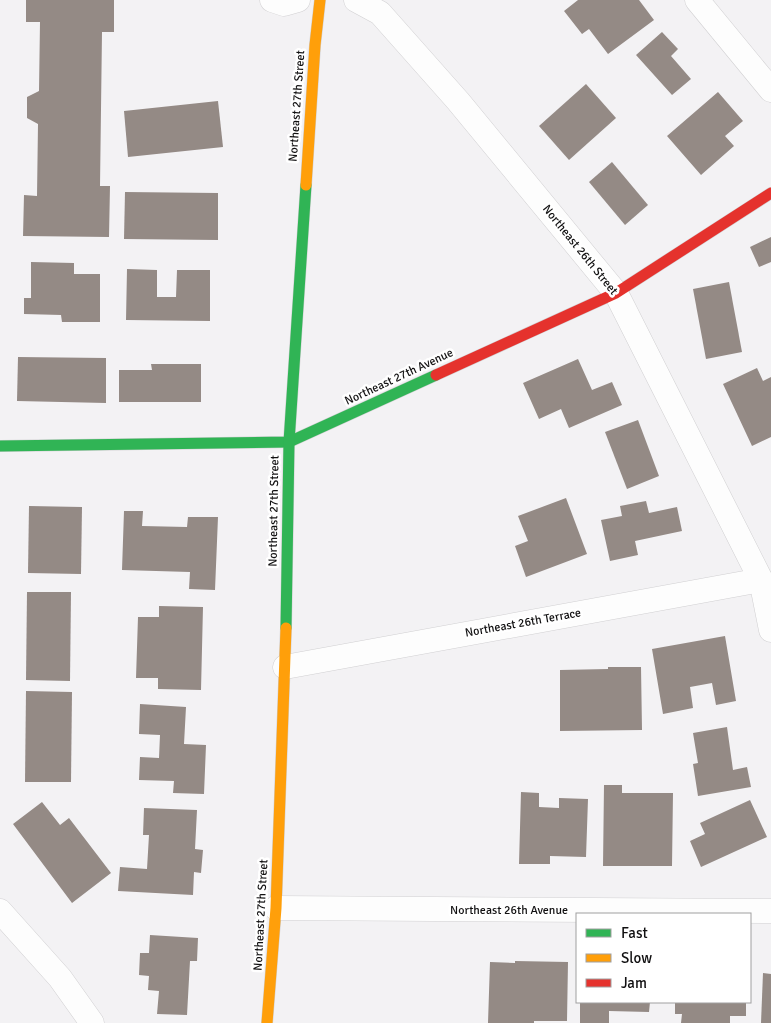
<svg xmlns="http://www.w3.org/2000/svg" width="771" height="1023" font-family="Signika,sans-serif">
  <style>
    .building { fill: #948a85 }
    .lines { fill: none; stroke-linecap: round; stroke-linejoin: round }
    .street-casing { stroke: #d1d0d2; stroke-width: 25 }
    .fast-casing { stroke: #d1d0d2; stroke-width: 12 }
    .slow-casing { stroke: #d1d0d2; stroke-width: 12 }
    .jam-casing { stroke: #d1d0d2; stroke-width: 12 }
    .street { stroke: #fdfdfd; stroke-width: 24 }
    .fast { stroke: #30b455; stroke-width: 11 }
    .slow { stroke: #ff9f0a; stroke-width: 11 }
    .jam { stroke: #e5322d; stroke-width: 11 }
    .labels { text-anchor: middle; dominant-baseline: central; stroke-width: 5; stroke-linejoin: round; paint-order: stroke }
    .street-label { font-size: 12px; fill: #111011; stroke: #fff }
  </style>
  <rect width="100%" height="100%" fill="#f3f2f4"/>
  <!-- building -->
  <g class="building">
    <polygon points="26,0 114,0 114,32 102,32 100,186 110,186 109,237 23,236 24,195 37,196 38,124 27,118 27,97 39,91 40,22 26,22"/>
    <polygon points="578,0 639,0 654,20 608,54 589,29 582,34 564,11"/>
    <polygon points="662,32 678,49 671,56 691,79 672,95 636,55"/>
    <polygon points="586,84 616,118 569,160 539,126"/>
    <polygon points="718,92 743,121 725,136 734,146 701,175 667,136"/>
    <polygon points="218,101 223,147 128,157 124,111"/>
    <polygon points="612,162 648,205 625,225 589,182"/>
    <polygon points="125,192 218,193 218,240 124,239"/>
    <polygon points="771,237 771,262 759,267 750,247"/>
    <polygon points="31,262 74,263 74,274 100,274 100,322 62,322 61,315 24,314 24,298 31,298"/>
    <polygon points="127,269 157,270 157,297 176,297 177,270 210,270 210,321 126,320"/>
    <polygon points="729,282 742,352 706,359 693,289"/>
    <polygon points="18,357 106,358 106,403 17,401"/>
    <polygon points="578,359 592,390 612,382 622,405 569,428 561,409 539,419 523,383"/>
    <polygon points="151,364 201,364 201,402 119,402 119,370 152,370"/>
    <polygon points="757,368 763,381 771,377 771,437 752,446 723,384"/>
    <polygon points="638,420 659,476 627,489 605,432"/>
    <polygon points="566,498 587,554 526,577 515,546 528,541 518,516"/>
    <polygon points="646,501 649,513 677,507 682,531 635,541 638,555 610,561 601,520 622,516 620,506"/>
    <polygon points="29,506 82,507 81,574 28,573"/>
    <polygon points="124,511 143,511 142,526 187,527 188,517 218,517 215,590 189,589 190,572 122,570"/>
    <polygon points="27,592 71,592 70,681 26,680"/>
    <polygon points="159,606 203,607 201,690 158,689 158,678 136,678 138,617 159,617"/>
    <polygon points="725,636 736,701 716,705 712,683 690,687 693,708 663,714 652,649"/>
    <polygon points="608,667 641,667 642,730 560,731 560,670 608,669"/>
    <polygon points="26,691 72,692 71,782 25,782"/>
    <polygon points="140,704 186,707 184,744 206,745 204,794 173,793 174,781 139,780 140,757 159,758 160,735 139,734"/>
    <polygon points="727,727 733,770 747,767 751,787 698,796 693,764 698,763 693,733"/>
    <polygon points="604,785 622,785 622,793 673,793 672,866 603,866"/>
    <polygon points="521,792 539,793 539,807 559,808 559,798 588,799 586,857 550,856 550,864 519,864"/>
    <polygon points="750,800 767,837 701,867 690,841 705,834 700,823"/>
    <polygon points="42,802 60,825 69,818 111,873 72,903 13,824"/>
    <polygon points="144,808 197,810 195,849 203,850 201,873 194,872 193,895 118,891 120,867 147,869 149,835 143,835"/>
    <polygon points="150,935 198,938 197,961 190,961 187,1015 157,1014 159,991 148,990 149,976 139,975 140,953 149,953"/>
    <polygon points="515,961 568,962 567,1021 534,1021 534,1023 488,1023 490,962 515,963"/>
    <polygon points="763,973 771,974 771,1023 761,1023"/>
    <polygon points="580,1002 650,1002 649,1012 609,1011 609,1023 580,1023"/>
    <polygon points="675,1002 746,1002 746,1016 730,1016 730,1023 681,1023 682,1014 675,1014"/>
  </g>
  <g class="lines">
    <!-- street casing -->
    <g class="street-casing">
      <g id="street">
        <polyline points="272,0 284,4 298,0"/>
        <polyline points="356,0 380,13 458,101 616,293 761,580 771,630"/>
        <polyline points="697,0 771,90"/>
        <polyline points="285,667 761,580"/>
        <polyline points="276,908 771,911"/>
        <polyline points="0,911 60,978 92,1023"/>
      </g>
    </g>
    <!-- fast casing -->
    <g class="fast-casing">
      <g id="fast">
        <polyline points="0,446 289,442 436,375"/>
        <polyline points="286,628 289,442 306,185"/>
      </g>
    </g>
    <!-- slow casing -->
    <g class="slow-casing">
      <g id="slow">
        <polyline points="306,185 315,45 320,0"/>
        <polyline points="267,1023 276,908 286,628"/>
      </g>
    </g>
    <!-- jam casing -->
    <g class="jam-casing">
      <polyline id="jam" points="436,375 616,293 771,193"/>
    </g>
    <!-- street -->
    <use href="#street" class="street"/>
    <!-- fast -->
    <use href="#fast" class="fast"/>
    <!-- slow -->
    <use href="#slow" class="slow"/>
    <!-- jam -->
    <use href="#jam" class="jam"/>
  </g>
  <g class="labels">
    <!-- street labels -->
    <g class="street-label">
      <text transform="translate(297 106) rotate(-86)">Northeast 27th Street</text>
      <text transform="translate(580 250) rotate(51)">Northeast 26th Street</text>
      <text transform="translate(399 377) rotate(-25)">Northeast 27th Avenue</text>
      <text transform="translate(274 511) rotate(-89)">Northeast 27th Street</text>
      <text transform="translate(523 623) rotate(-10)">Northeast 26th Terrace</text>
      <text x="509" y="910">Northeast 26th Avenue</text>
      <text transform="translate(261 915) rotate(-87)">Northeast 27th Street</text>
    </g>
  </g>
  <!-- legend -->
  <rect x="576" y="913" width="175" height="90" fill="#ffffff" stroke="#a09fa0"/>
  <rect x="586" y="929" width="25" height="8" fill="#30b455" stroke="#a09fa0"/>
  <text x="621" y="938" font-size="15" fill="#111011">Fast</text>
  <rect x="586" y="954" width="25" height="8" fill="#ff9f0a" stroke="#a09fa0"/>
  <text x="621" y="963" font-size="15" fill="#111011">Slow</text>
  <rect x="586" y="979" width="25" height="8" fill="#e5322d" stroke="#a09fa0"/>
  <text x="621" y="988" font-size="15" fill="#111011">Jam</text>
</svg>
